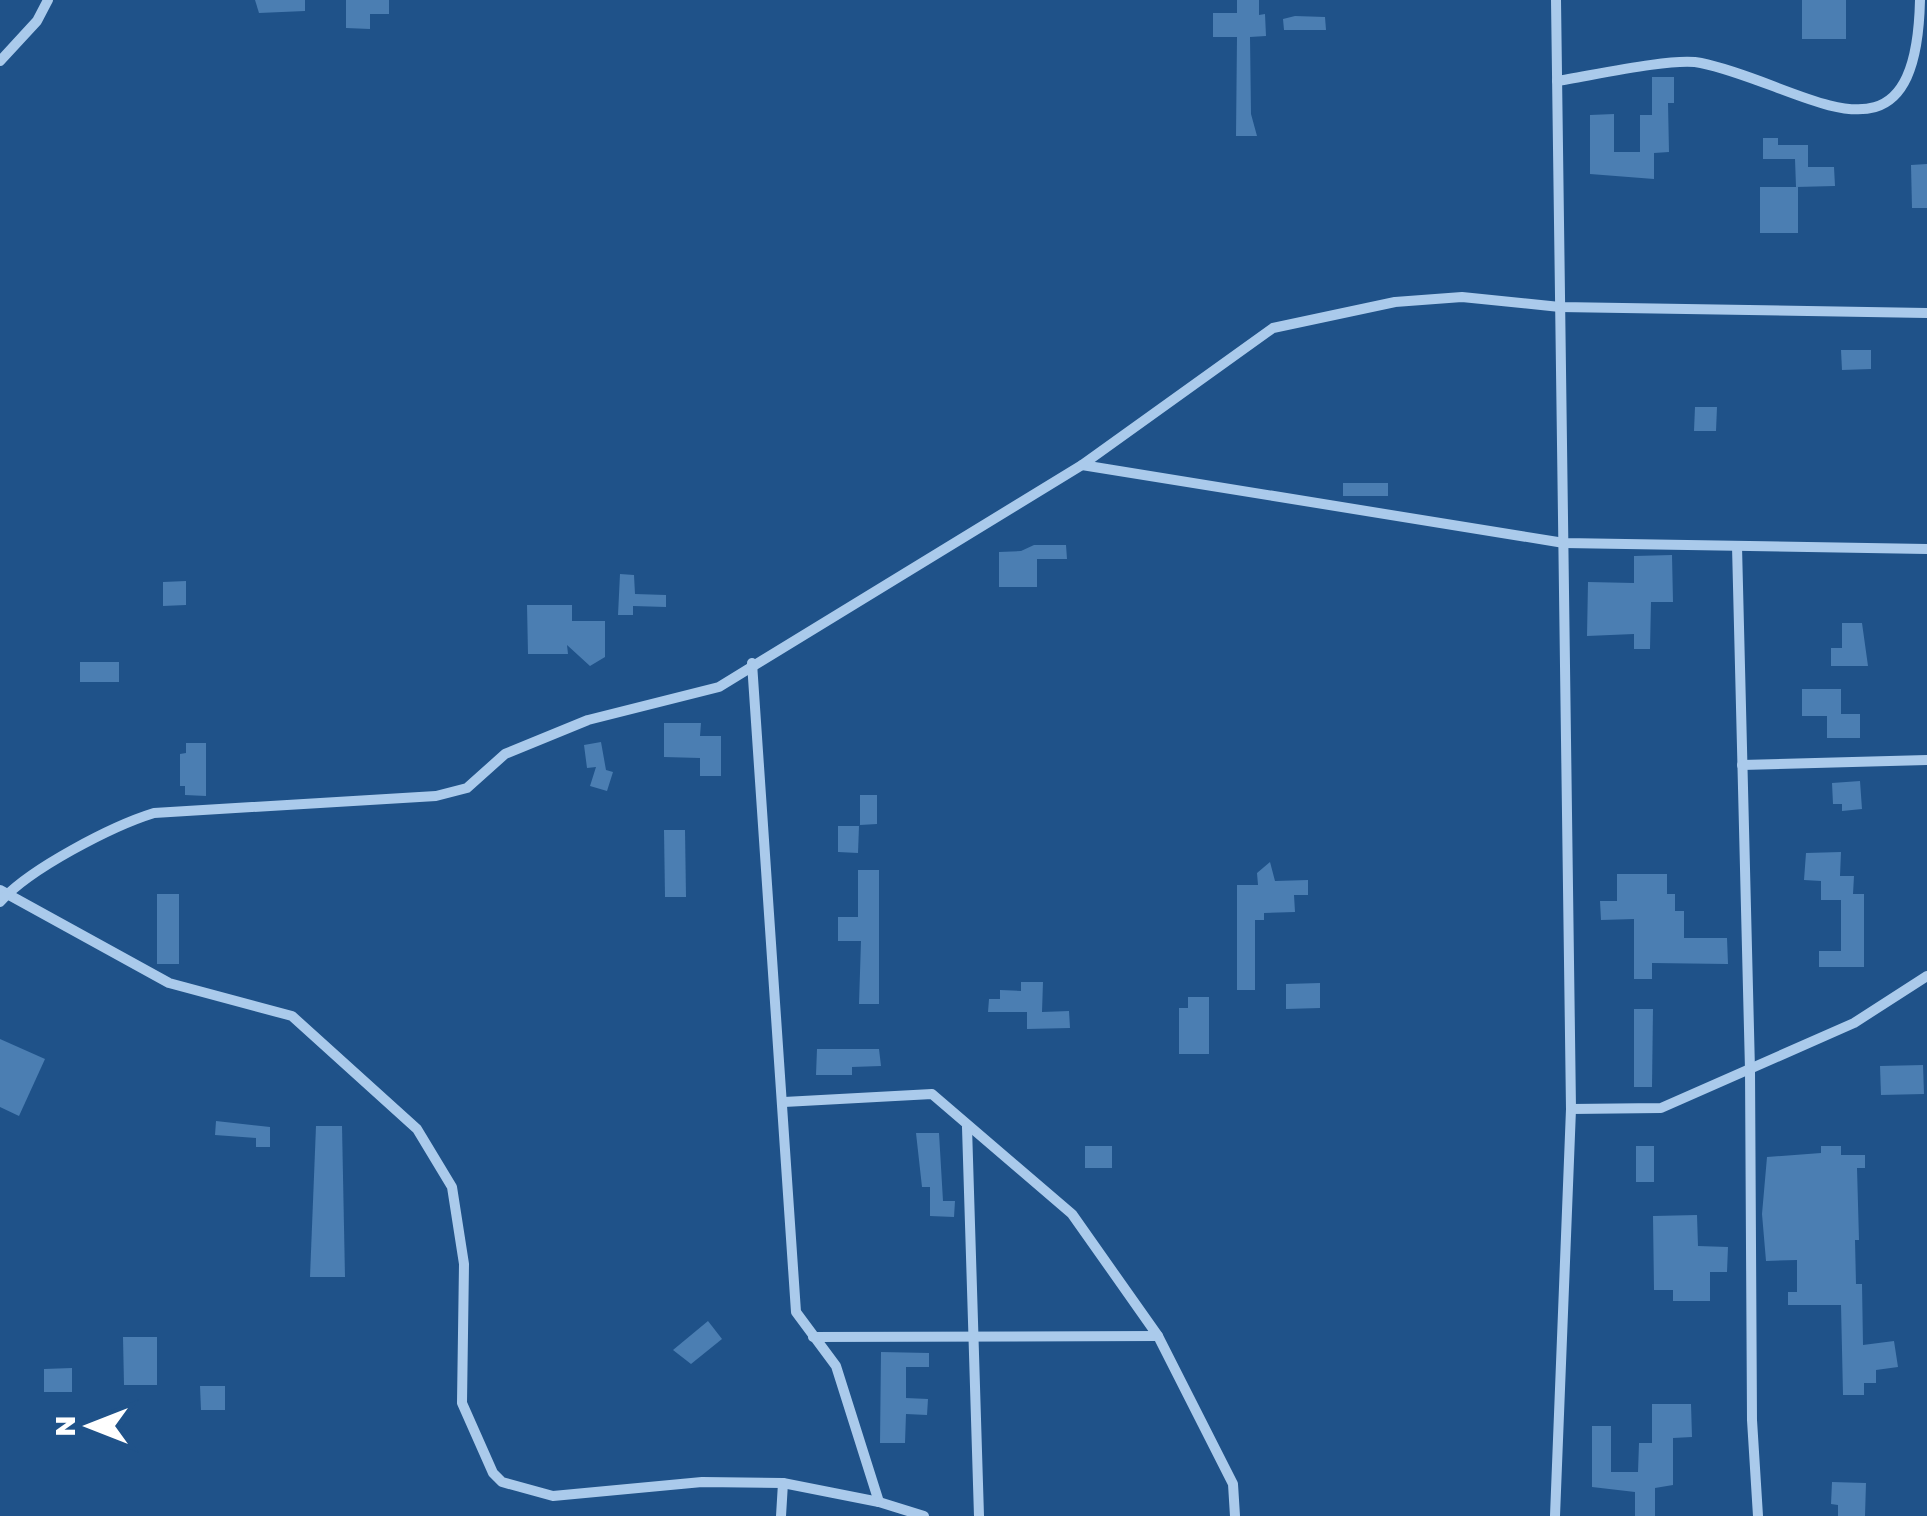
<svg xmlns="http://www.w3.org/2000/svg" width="1927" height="1516" font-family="'Golos Text',sans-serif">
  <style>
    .building { fill: #4b7eb2 }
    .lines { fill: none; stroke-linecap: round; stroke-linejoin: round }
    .minor { stroke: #aacaeb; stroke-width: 10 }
  </style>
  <rect width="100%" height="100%" fill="#1f5289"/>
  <!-- building -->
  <g class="building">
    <polygon points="255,0 305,0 305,11 259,13"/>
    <polygon points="346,0 389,0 389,14 370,14 370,29 346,28"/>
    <polygon points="1237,0 1259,0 1259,15 1265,14 1266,36 1250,37 1251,114 1257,136 1236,136 1237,37 1213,37 1213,13 1237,13"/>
    <rect x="1802" y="0" width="44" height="39"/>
    <polygon points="1295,16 1325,17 1326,30 1284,30 1283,19"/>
    <polygon points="1652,77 1674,77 1674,103 1668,103 1669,152 1654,153 1654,179 1590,174 1590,115 1614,114 1614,152 1640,152 1640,115 1652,115"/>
    <polygon points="1763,138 1778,138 1778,145 1808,145 1808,167 1834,167 1835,186 1796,187 1795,159 1763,159"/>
    <polygon points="1927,164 1927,208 1912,208 1911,165"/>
    <rect x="1760" y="187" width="38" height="46"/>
    <polygon points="1841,350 1871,350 1871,369 1842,370"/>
    <polygon points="1695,407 1717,407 1716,431 1694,431"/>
    <rect x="1343" y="483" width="45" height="13"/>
    <polygon points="1034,545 1066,545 1067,559 1037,559 1037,587 999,587 999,552 1021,551"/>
    <polygon points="1672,555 1673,602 1651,602 1650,649 1634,649 1634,634 1587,636 1588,582 1634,583 1634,556"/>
    <polygon points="620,574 634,575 635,594 666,595 666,607 633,606 633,615 618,615"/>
    <polygon points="186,581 186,605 163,606 163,582"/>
    <polygon points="527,605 572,605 572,621 605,621 605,657 590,666 567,645 568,654 528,654"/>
    <polygon points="1842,623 1862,623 1868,666 1831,666 1831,648 1842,648"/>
    <rect x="80" y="662" width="39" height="20"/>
    <polygon points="1802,689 1841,689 1841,714 1860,714 1860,738 1827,738 1827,716 1802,716"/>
    <polygon points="664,723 701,723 700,736 721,736 721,776 700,776 700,758 664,757"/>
    <polygon points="601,742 606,770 613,772 607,791 590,786 596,767 587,768 584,745"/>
    <polygon points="186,743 206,743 206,796 185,795 185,786 180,786 180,754 186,753"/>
    <polygon points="1860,781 1862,809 1842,811 1842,804 1833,804 1832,783"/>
    <polygon points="860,795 877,795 877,824 860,825"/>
    <polygon points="838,826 859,826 858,853 838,852"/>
    <polygon points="664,830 685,830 686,897 665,897"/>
    <polygon points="1841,852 1840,876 1854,876 1853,894 1864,894 1864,967 1819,967 1819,951 1841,951 1841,900 1821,900 1821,881 1804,880 1806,853"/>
    <polygon points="1270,862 1275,881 1308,880 1308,895 1294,895 1295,912 1264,913 1264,920 1255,920 1255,990 1237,990 1237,885 1258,885 1257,873"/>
    <polygon points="858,870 879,870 879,1004 859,1004 861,941 838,941 838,917 858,917"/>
    <polygon points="1617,874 1667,874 1667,894 1675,894 1675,911 1684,911 1684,938 1727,938 1728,964 1652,963 1652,979 1634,979 1634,919 1601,920 1600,901 1617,901"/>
    <rect x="157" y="894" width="22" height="70"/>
    <polygon points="1021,982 1043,982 1042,1012 1069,1011 1070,1028 1027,1029 1027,1012 988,1012 989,999 1000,999 1000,990 1021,991"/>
    <polygon points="1320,983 1320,1008 1286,1009 1286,984"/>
    <polygon points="1188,997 1209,997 1209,1054 1179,1054 1179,1008 1188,1008"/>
    <polygon points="1634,1009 1653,1009 1652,1087 1634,1087"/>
    <polygon points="0,1039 45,1059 19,1116 0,1107"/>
    <polygon points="817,1049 879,1049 881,1066 852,1067 852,1075 816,1075"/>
    <polygon points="1923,1065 1924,1094 1881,1095 1880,1066"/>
    <polygon points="216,1121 270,1127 270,1147 256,1147 256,1138 215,1135"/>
    <polygon points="316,1126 342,1126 345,1277 310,1277"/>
    <polygon points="916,1133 939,1133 943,1201 955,1201 954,1217 930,1216 930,1187 922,1187"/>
    <rect x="1085" y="1146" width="27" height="22"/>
    <rect x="1636" y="1146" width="18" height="36"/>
    <polygon points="1821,1146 1841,1146 1841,1155 1865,1155 1865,1168 1857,1168 1859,1240 1855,1240 1856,1284 1862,1284 1863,1345 1894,1341 1898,1367 1876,1370 1876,1383 1864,1383 1864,1395 1843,1395 1841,1305 1788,1305 1788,1292 1797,1292 1797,1260 1766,1261 1762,1214 1767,1157 1821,1153"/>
    <polygon points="1697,1215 1698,1246 1728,1247 1727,1272 1710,1272 1710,1301 1673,1301 1673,1290 1654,1290 1653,1216"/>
    <polygon points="708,1321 722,1339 691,1364 673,1350"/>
    <polygon points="123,1337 157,1337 157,1385 124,1385"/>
    <polygon points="881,1352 929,1353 929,1367 906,1367 906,1398 928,1399 927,1415 906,1414 905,1443 880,1443"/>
    <polygon points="72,1368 72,1392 44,1392 44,1369"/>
    <polygon points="200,1386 225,1386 225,1410 201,1410"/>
    <polygon points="1652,1404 1691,1404 1692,1437 1673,1438 1673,1485 1655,1488 1655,1516 1635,1516 1635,1492 1592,1487 1592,1426 1611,1426 1611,1472 1638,1472 1639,1443 1652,1443"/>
    <polygon points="1832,1482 1866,1483 1865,1516 1838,1516 1838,1505 1831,1504"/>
  </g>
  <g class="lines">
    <!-- minor -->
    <g class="minor">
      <polyline points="0,61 37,21 48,0"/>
      <path d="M 1557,81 C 1590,76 1673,57 1701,63 C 1804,84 1916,185 1920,0"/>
      <polyline points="1082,465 1564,543 1927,549"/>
      <polyline points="1737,546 1750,1070 1752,1420 1758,1516"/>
      <polyline points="752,663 796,1312 836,1366 879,1502"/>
      <polyline points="1742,765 1927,760"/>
      <polyline points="0,890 169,983 292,1016 417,1129 452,1187 464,1264 462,1403 493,1473 502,1482 553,1496 702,1482 783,1483 879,1502 924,1516"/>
      <path d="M 0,902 C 29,869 112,826 154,813 L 436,796 L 467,788 L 505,754 L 588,720 L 719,687 L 1082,465 L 1273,328 L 1395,302 L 1462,297 L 1560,307 L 1927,313"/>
      <polyline points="784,1102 932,1094 1072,1214 1158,1336 1233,1484 1235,1516"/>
      <polyline points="1571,1109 1661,1108 1854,1023 1927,976"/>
      <polyline points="967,1127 979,1516"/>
      <polyline points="813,1337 1158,1336"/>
      <polyline points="781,1516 783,1483"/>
      <polyline points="1555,1516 1571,1109 1556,0"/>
    </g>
  </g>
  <!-- north arrow -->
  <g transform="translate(90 1426) rotate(270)" stroke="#1f5289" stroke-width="8" paint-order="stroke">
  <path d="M0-8L18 38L0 25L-18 38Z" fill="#ffffff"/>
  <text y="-15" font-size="28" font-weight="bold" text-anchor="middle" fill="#ffffff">N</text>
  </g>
</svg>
